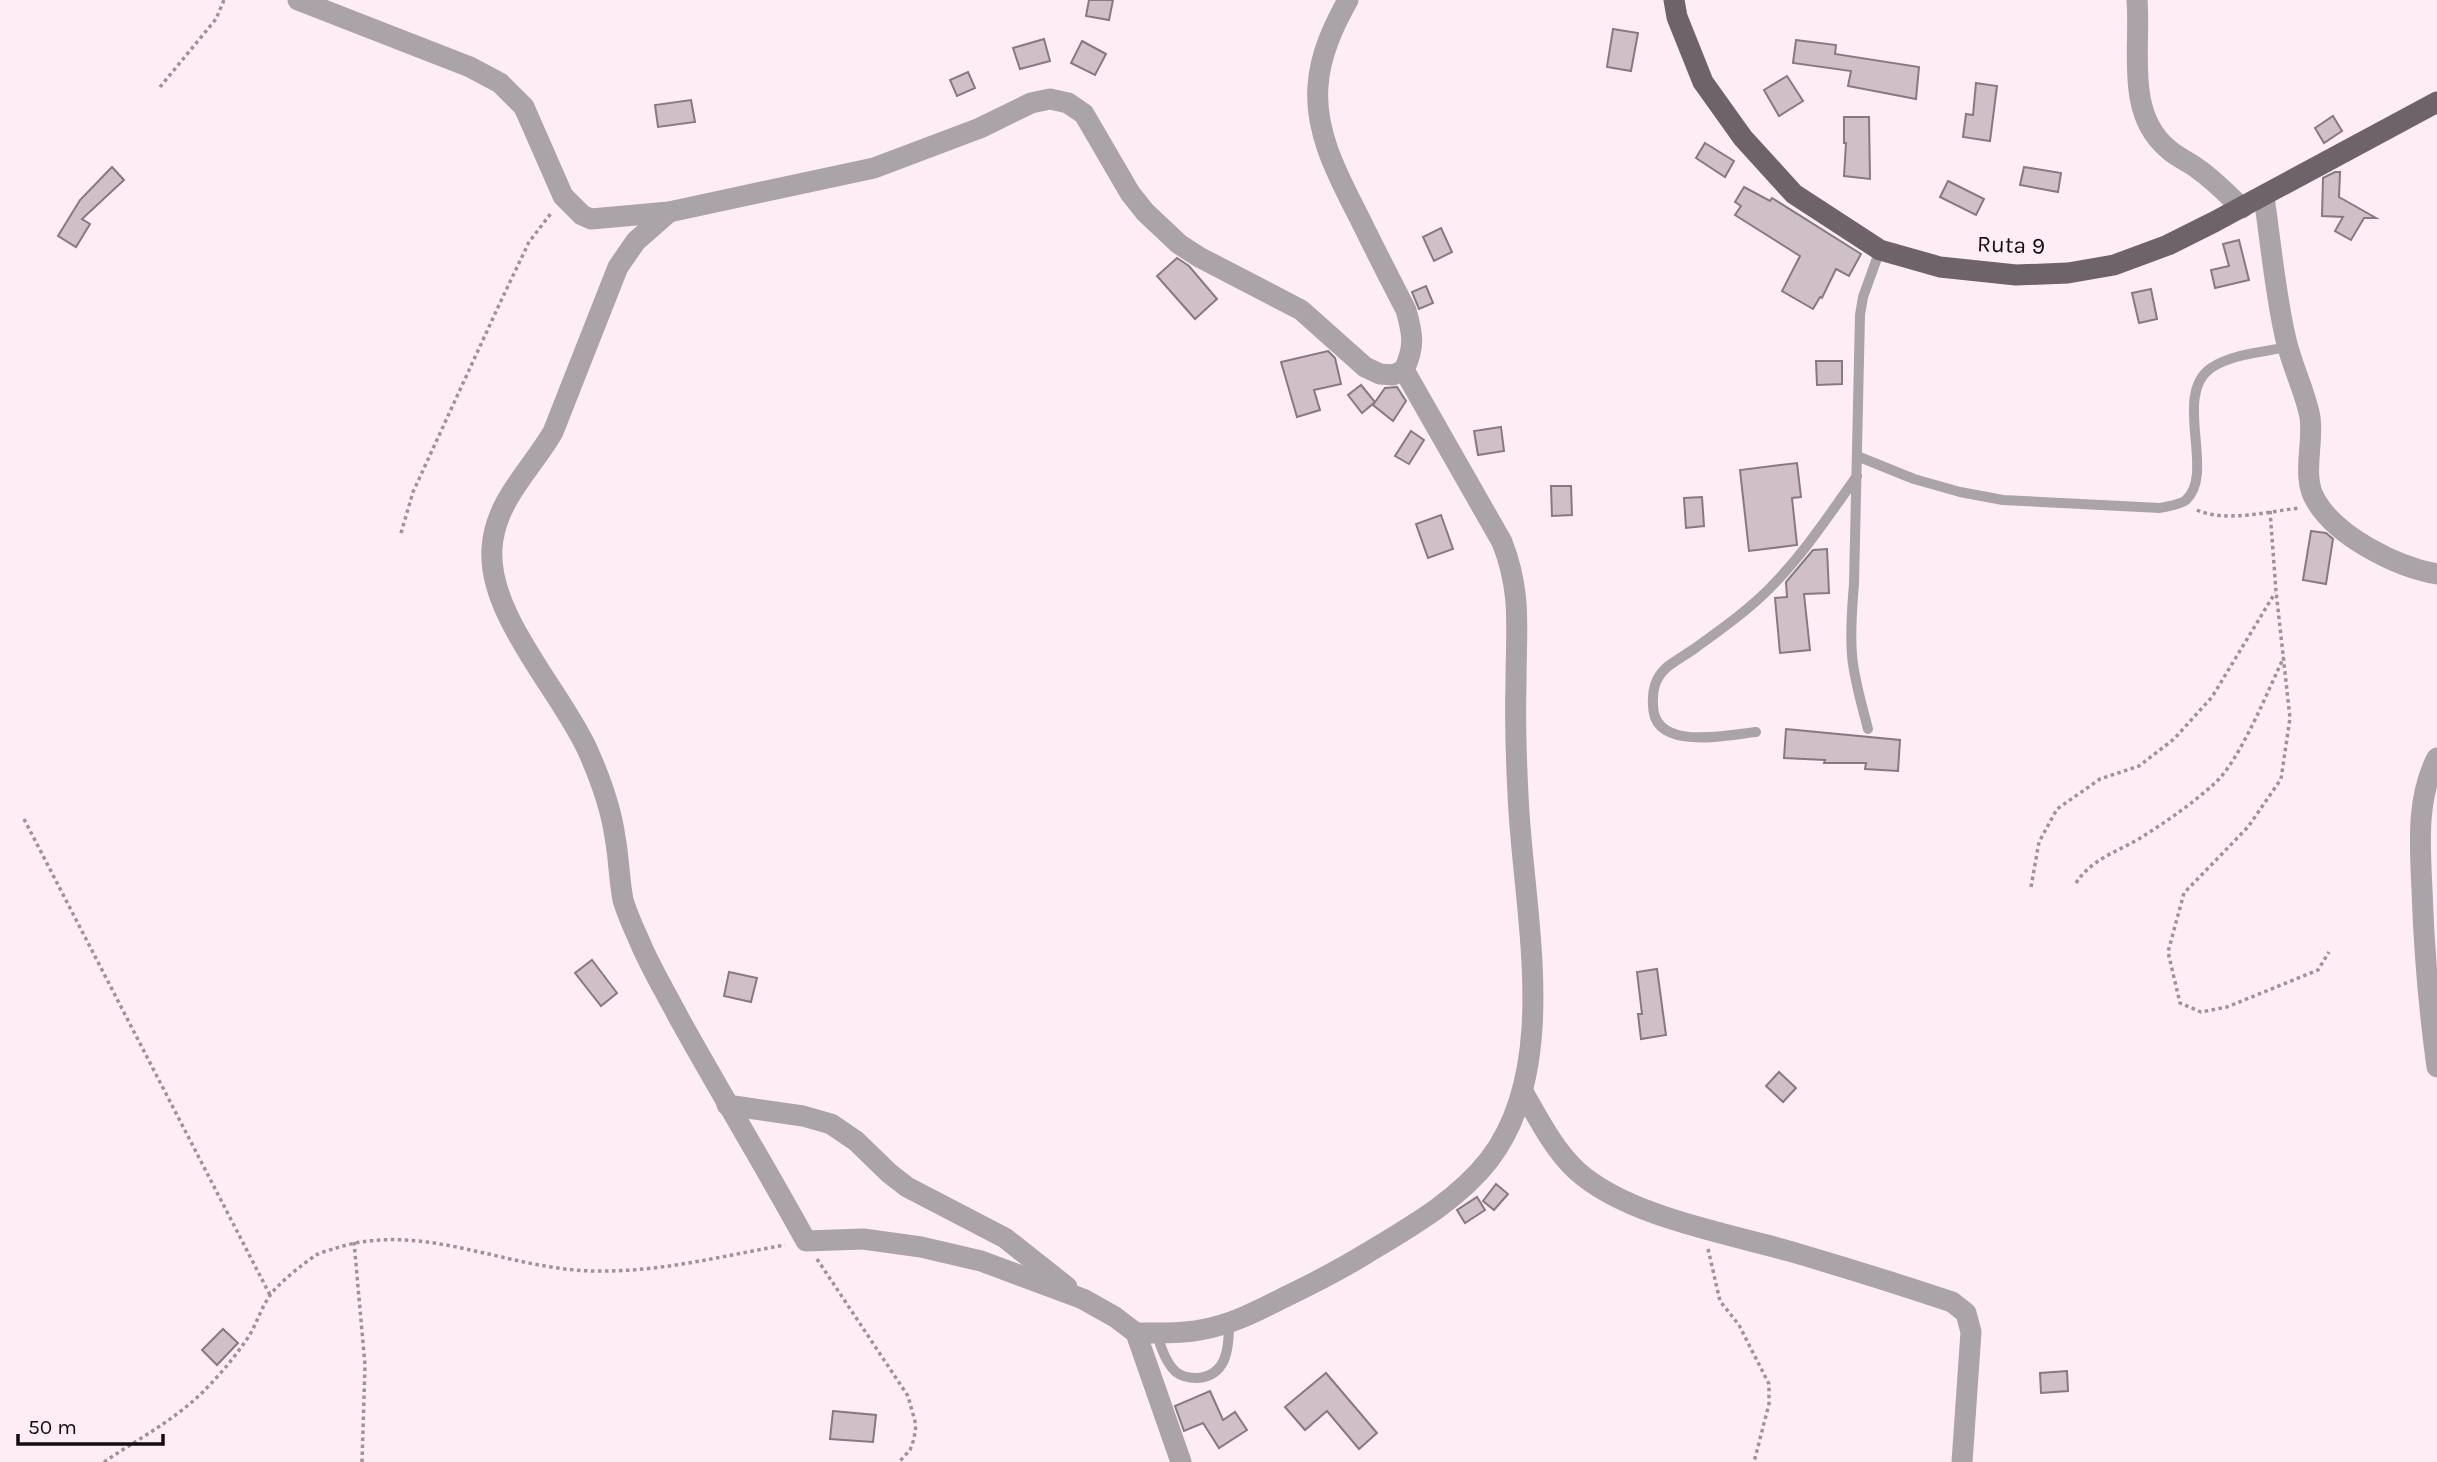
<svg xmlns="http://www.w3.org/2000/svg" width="2437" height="1462" font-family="Karla,sans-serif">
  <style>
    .building { fill: #cfc0c8; stroke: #887981; stroke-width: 2 }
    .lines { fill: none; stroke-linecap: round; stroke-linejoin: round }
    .path { stroke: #9e9298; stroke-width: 3.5; stroke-dasharray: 3.5 3.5; stroke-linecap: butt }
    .service { stroke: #aaa3a7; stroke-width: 10 }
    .minor { stroke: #aaa3a7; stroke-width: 21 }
    .primary { stroke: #6e6369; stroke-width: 21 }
    .labels { text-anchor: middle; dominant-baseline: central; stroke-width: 6; stroke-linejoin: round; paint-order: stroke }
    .street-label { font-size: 23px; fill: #120d10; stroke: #feedf5 }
  </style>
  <rect width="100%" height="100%" fill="#feedf5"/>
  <!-- building -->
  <g class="building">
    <polygon points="1089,0 1113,0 1109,20 1086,16"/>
    <polygon points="1613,29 1638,33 1631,71 1607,67"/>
    <polygon points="1044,39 1050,61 1020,69 1013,48"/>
    <polygon points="1796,40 1836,45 1835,54 1919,67 1916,99 1848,86 1851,71 1793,63"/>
    <polygon points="1082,41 1106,54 1095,75 1071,63"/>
    <polygon points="968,72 975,88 957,96 950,80"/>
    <polygon points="1787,76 1803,101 1779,116 1764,90"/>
    <polygon points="1976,83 1997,86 1990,141 1963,137 1966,114 1973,115"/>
    <polygon points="691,100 695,122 658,127 655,105"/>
    <polygon points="2333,116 2342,131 2324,143 2315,128"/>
    <polygon points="1844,117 1869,117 1870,179 1844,176 1846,143 1844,143"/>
    <polygon points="1705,143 1734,161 1725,177 1696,158"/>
    <polygon points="112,167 124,180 82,219 90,224 76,247 58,236 80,200"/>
    <polygon points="2024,167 2061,173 2058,192 2020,185"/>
    <polygon points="2335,172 2340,172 2339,197 2376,218 2364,218 2351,240 2335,231 2343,217 2322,216 2323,178"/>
    <polygon points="1948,181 1984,199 1976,215 1940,197"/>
    <polygon points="1744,187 1770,201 1772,198 1861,254 1849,276 1836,269 1822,298 1820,297 1813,309 1782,291 1800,256 1735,215 1741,206 1735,202"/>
    <polygon points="1441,228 1452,252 1434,261 1423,237"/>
    <polygon points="2239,240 2249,280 2215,288 2211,270 2229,266 2223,244"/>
    <polygon points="1177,258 1189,266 1217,299 1195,319 1157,276"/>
    <polygon points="1426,286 1433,303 1419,309 1412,292"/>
    <polygon points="2151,289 2157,319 2139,323 2132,293"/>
    <polygon points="1328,351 1335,358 1341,384 1314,390 1320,410 1297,417 1281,362"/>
    <polygon points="1816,361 1842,361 1842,384 1817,385"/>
    <polygon points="1361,385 1375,402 1362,413 1348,395"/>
    <polygon points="1397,387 1406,401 1393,421 1373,405 1385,388"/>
    <polygon points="1501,427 1504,451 1478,455 1474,431"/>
    <polygon points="1411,431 1424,440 1409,464 1395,456"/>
    <polygon points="1797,463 1801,497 1792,498 1797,545 1749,551 1740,470"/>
    <polygon points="1551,486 1571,486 1572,515 1552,516"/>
    <polygon points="1702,497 1704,526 1686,528 1684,498"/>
    <polygon points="1441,515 1453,549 1428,558 1416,524"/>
    <polygon points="2311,531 2326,533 2333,539 2326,584 2303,580"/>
    <polygon points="1827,549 1829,593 1804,594 1810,650 1780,653 1775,598 1787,597 1786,582 1813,550"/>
    <polygon points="1786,729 1900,740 1898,771 1865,769 1866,763 1824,763 1825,760 1784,758"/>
    <polygon points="592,960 617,993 601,1006 575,973"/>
    <polygon points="1657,969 1666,1035 1641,1039 1638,1014 1642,1014 1637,972"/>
    <polygon points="729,972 757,978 751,1002 724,996"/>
    <polygon points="1779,1072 1796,1088 1783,1102 1766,1086"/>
    <polygon points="1496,1184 1508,1194 1494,1210 1483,1201"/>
    <polygon points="1477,1197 1485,1210 1465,1223 1457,1210"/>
    <polygon points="223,1329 238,1343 217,1365 202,1350"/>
    <polygon points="2067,1371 2068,1391 2041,1393 2040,1373"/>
    <polygon points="1326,1373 1377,1433 1359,1449 1327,1411 1305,1430 1285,1407"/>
    <polygon points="1210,1391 1223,1420 1235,1412 1247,1430 1219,1448 1203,1423 1184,1431 1175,1406"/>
    <polygon points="833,1411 876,1415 873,1442 830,1439"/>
  </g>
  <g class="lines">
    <!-- path -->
    <g class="path">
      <polyline points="160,87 216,19 224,0"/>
      <path d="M 2197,510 C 2226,523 2269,511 2300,508"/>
      <polyline points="2270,511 2276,591 2290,718 2281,779 2248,827 2184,893 2168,952 2180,1003 2201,1012 2227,1007 2318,970 2329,952"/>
      <polyline points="401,533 413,492 499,305 529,242 552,212"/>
      <polyline points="24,819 270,1295"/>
      <path d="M 2076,883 C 2093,857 2121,851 2145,835 C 2169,820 2194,802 2214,784 C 2240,761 2268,690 2284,657"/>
      <polyline points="2031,887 2039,842 2057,809 2100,779 2139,766 2174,739 2212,697 2275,593"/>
      <polyline points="354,1242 365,1365 362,1462"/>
      <polyline points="1708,1249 1720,1301 1739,1325 1769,1384 1769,1404 1754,1462"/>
      <polyline points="817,1259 908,1396 916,1425 914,1439 910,1450 899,1462"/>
      <path d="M 104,1462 C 147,1433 182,1417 217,1377 C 228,1365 238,1352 247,1339 C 256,1326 260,1310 269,1297 C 276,1285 304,1263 316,1255 C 322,1252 330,1250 336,1248 C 423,1220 509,1271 597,1271 C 661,1272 722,1256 785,1245"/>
    </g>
    <!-- service -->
    <g class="service">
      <path d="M 1857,456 L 1914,479 L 1960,492 L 2003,500 L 2160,508 C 2168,506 2180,505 2186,500 C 2216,473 2172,395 2211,368 C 2232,354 2263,352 2288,347"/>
      <path d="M 1868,729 C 1862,705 1854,680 1852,655 C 1850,631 1852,607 1854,584 L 1860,315 L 1863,297 L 1880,250"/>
      <path d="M 1756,732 C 1726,735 1653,752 1653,705 C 1652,690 1655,678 1667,667 C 1675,661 1685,655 1694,649 C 1720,630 1746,612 1769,589 C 1803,555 1829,515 1857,476"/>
      <path d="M 1156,1333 C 1161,1346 1165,1362 1176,1372 C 1182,1377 1189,1378 1197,1378 C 1227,1376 1229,1348 1229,1324"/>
    </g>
    <!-- minor -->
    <g class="minor">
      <path d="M 298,0 L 470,67 L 500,83 L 524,107 L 563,196 L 582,215 L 591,219 L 669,212 L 874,168 L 980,128 L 1031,103 L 1050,99 L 1068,103 L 1084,114 L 1130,193 L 1145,212 L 1179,244 L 1199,257 L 1301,310 L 1365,367 L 1380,374 L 1393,375 L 1404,370 C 1415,346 1413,335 1406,310 C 1391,281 1376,252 1362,223 C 1341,181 1314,135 1318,86 C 1320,55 1333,27 1348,0"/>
      <path d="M 2137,0 C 2141,48 2125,112 2167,148 C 2176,157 2188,161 2198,169 C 2214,180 2228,195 2242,208"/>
      <path d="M 2264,197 C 2271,244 2275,293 2286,340 C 2292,366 2305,391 2310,417 C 2314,444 2301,477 2316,501 C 2337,537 2397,567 2437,574"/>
      <path d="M 669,212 L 636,241 L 618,267 L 553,432 C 531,470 495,501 492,548 C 487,615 561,691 588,751 C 600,778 611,808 615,837 C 619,858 619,879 623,900 C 627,913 633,927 639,940 C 650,967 666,993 680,1020 C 721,1094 765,1166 806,1241 L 863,1239 L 921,1247 L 981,1261 L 1083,1299 L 1115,1317 L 1136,1333 L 1181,1462"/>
      <path d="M 2437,758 C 2416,798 2420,846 2422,890 C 2424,949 2429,1009 2437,1067"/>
      <path d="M 1523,1092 C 1538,1118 1554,1150 1577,1171 C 1627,1216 1725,1233 1789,1251 C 1844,1267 1898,1284 1952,1302 L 1966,1313 L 1971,1332 L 1962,1462"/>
      <polyline points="727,1105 803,1116 831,1124 856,1141 889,1173 907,1187 1005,1238 1067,1287"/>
      <path d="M 1136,1333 C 1157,1333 1179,1334 1200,1330 C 1230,1325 1256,1312 1283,1298 C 1312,1284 1340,1270 1367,1253 C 1410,1227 1458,1200 1489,1160 C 1563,1064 1522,906 1518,794 C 1516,756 1515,719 1516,682 C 1516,629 1522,593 1502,542 L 1404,370"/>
    </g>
    <!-- primary -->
    <polyline class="primary" points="1674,0 1677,17 1703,82 1743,138 1794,194 1880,250 1940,267 2016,275 2068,273 2114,265 2168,245 2214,222 2437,102"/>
  </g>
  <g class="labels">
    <!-- street labels -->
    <g class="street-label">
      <text transform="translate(2011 245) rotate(2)">Ruta 9</text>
    </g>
  </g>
  <!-- scale -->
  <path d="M18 1434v10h145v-10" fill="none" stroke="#120d10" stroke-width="3.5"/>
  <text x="28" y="1434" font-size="21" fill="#120d10" stroke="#feedf5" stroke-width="5" paint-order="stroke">50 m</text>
</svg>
